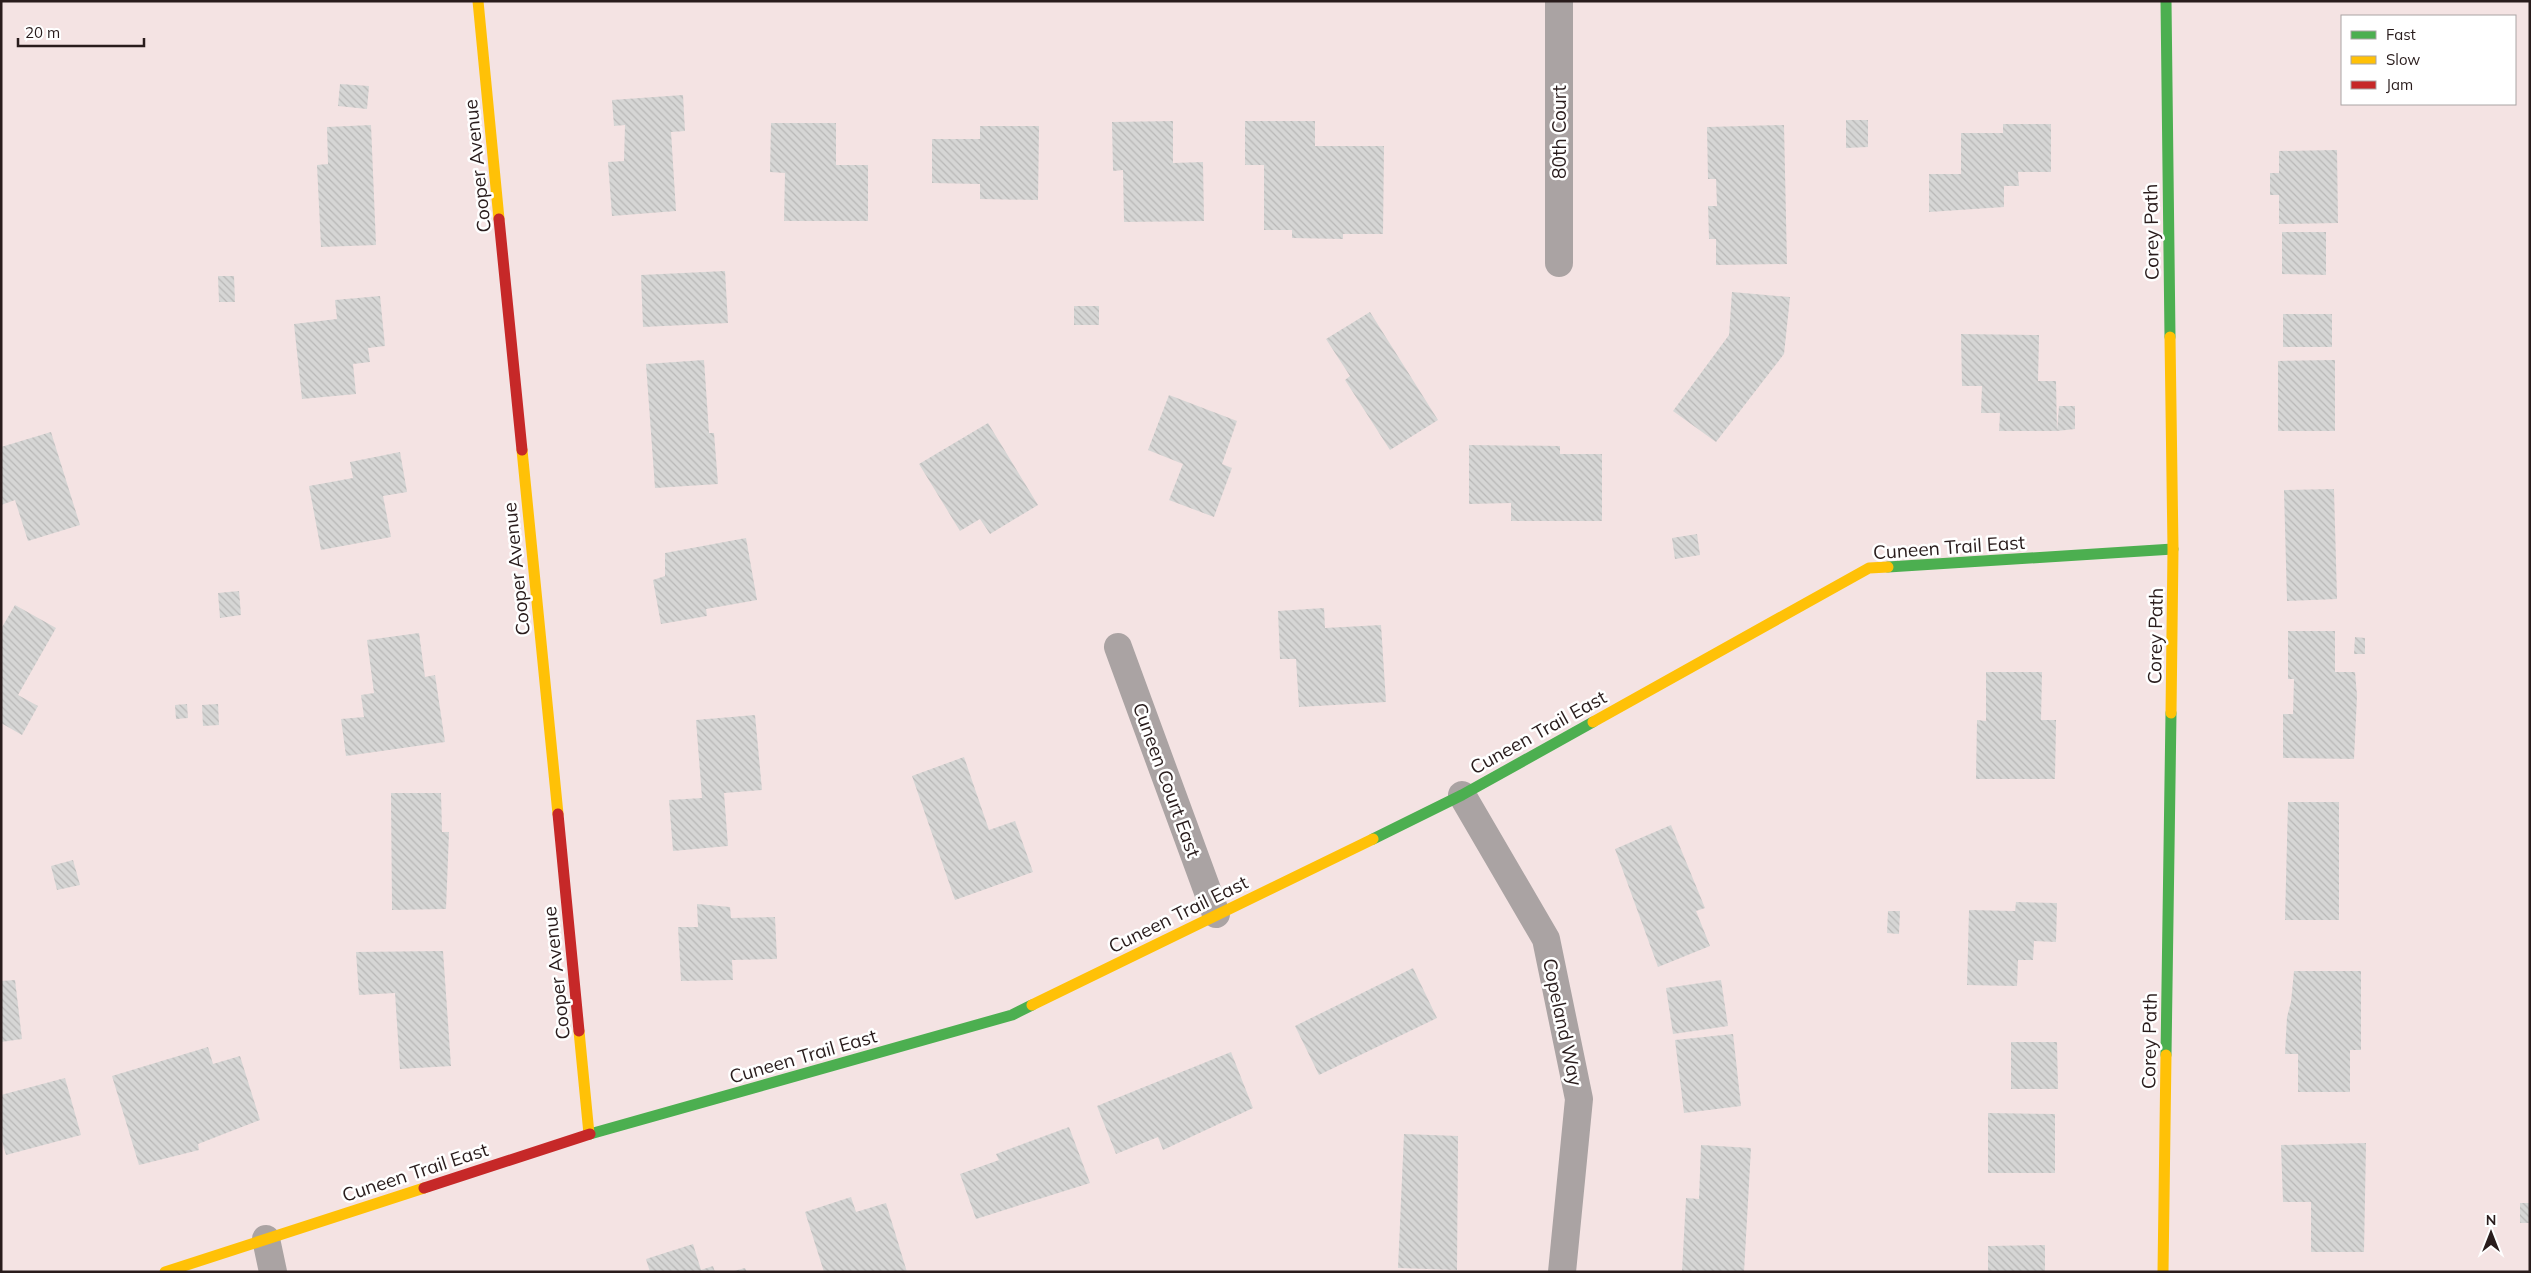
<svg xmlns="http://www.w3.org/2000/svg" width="2531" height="1273" font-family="Mulish,sans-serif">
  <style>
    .building { fill: url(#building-back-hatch) }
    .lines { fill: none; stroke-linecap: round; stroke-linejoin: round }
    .street { stroke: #aaa3a3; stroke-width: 28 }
    .fast { stroke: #4caf50; stroke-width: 11 }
    .slow { stroke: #ffc107; stroke-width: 11 }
    .jam { stroke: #c62828; stroke-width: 11 }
    .labels { text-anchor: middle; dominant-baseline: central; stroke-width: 5; stroke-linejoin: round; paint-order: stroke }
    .street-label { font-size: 19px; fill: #291c1c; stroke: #fff }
  </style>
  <defs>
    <pattern id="building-back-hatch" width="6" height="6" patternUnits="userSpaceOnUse" patternTransform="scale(1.25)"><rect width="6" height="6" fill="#d6d6d5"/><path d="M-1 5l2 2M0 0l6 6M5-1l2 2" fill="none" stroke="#b8b7b6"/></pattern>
  </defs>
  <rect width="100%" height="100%" fill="#f4e3e3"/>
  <!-- building -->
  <g class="building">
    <polygon points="340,84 369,86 367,109 338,106"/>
    <polygon points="683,95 685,131 671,132 676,211 612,216 608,162 624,161 625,125 614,126 612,100"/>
    <polygon points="1846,120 1868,120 1868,147 1846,148"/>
    <polygon points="1173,121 1173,163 1203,162 1204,221 1124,222 1123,170 1113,171 1112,122"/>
    <polygon points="1245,121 1315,121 1315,146 1384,146 1383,234 1343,234 1343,239 1292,238 1292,230 1264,230 1264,165 1245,165"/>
    <polygon points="771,123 836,123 836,165 868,165 868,221 784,221 785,173 770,172"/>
    <polygon points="2003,124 2051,124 2051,172 2018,172 2019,186 2004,186 2004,207 1929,212 1929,174 1961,174 1961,133 2003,133"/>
    <polygon points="371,125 376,245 321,247 317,165 328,164 327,127"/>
    <polygon points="1784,125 1787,264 1716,265 1716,239 1709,239 1708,206 1717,206 1716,179 1708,179 1707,127"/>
    <polygon points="980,126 1039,126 1038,200 980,199 980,184 932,183 932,139 980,139"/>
    <polygon points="2337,150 2338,223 2279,224 2279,195 2270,195 2270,173 2279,173 2279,151"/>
    <polygon points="2282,232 2326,232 2326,275 2282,274"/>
    <polygon points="725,271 728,323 643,327 641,275"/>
    <polygon points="218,276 234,276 235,302 219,302"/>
    <polygon points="1732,292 1790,297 1784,354 1716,442 1673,411 1729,335"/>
    <polygon points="380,296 385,346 368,348 370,362 353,364 356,394 302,399 294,324 337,319 335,300"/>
    <rect x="1074" y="306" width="25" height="19"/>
    <polygon points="1370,312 1438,420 1390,450 1345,380 1350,376 1326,339"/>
    <rect x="2283" y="314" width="49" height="33"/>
    <polygon points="1961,334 2039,335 2038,381 2056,381 2057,431 1999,431 2000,413 1981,413 1982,386 1962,386"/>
    <polygon points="704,360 709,433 714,433 718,484 655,488 646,364"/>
    <polygon points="2335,360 2335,431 2278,431 2278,361"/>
    <polygon points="1169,395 1237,421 1222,464 1232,468 1214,517 1169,500 1183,464 1148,450"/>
    <polygon points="2059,406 2075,406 2075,429 2057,431"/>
    <polygon points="988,423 1038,505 990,534 980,519 960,531 919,464"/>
    <polygon points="51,432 80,525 28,541 15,500 1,505 1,447"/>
    <polygon points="1469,445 1560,446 1560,454 1602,454 1602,521 1511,521 1511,503 1469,504"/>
    <polygon points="400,452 407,492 383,496 391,537 321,550 309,486 353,478 350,462"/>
    <polygon points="2334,489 2337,599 2287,601 2284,490"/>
    <polygon points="1697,534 1700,555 1675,559 1672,538"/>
    <polygon points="746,538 757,600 706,609 707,616 661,624 653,580 665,576 665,553"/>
    <polygon points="239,591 241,615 220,618 218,593"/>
    <polygon points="15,605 56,628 18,695 38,706 22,735 1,723 1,629"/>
    <polygon points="1324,608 1325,628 1381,625 1386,702 1299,707 1296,659 1280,659 1278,611"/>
    <polygon points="2288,631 2335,631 2335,672 2355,672 2357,696 2354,759 2283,758 2283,714 2293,714 2294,679 2288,679"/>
    <polygon points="419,633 425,677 435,675 445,742 346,756 341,719 364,717 361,695 374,693 367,640"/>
    <polygon points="2355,637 2365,638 2365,654 2354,654"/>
    <polygon points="1986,672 2042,672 2041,720 2056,720 2055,779 1976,779 1977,720 1986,721"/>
    <polygon points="187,704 188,718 176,719 175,705"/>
    <polygon points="218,704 219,725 203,726 202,705"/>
    <polygon points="755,715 762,790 724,793 728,846 673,851 669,800 702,798 696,720"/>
    <polygon points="964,757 989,830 1015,821 1033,872 955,900 912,776"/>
    <polygon points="391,793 441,793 442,832 449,832 446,909 392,910"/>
    <polygon points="2288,802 2339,802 2339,920 2285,920"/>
    <polygon points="1671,825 1705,908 1696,911 1710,946 1658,967 1615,849"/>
    <polygon points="73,860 80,885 57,890 51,866"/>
    <polygon points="2016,902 2057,903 2056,942 2034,941 2033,960 2018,960 2017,986 1967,985 1969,910 2015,911"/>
    <polygon points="697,904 730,907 731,918 775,917 777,959 732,960 733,980 681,981 678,927 698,927"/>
    <polygon points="1888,911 1900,911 1899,934 1887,933"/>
    <polygon points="443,951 451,1066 400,1069 395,993 359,995 356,952"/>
    <polygon points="1413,968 1437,1018 1319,1075 1295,1026"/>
    <polygon points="2294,971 2361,971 2361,1050 2350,1050 2350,1092 2298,1092 2298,1054 2285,1054 2287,1017 2291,1002"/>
    <polygon points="15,980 22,1039 1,1042 1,981"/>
    <polygon points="1721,980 1728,1026 1673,1034 1666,988"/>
    <polygon points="1733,1034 1741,1106 1684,1113 1675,1040"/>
    <polygon points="2011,1042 2057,1042 2058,1089 2011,1089"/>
    <polygon points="208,1047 213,1064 240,1056 260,1120 198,1144 199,1150 139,1165 112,1076"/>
    <polygon points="1231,1052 1253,1108 1163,1150 1158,1137 1116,1154 1097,1106"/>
    <polygon points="65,1078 81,1135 6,1155 1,1138 1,1095"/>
    <polygon points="1988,1113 2055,1114 2055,1173 1988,1173"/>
    <polygon points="1069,1127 1090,1183 976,1219 960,1174 999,1160 996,1154"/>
    <polygon points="1404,1134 1458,1136 1457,1270 1398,1268"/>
    <polygon points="2366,1143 2364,1252 2311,1252 2311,1202 2283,1202 2281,1145"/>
    <polygon points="1701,1145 1751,1148 1744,1272 1682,1272 1686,1198 1699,1199"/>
    <polygon points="851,1197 856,1212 886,1203 907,1272 824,1272 805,1212"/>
    <rect x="2520" y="1203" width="10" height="20"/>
    <polygon points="693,1244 701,1270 713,1266 715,1272 650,1272 646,1259"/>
    <polygon points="2045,1245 2045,1272 1988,1272 1988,1246"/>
    <polygon points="745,1268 747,1272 734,1272 734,1271"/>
  </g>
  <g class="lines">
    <!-- street -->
    <g class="street">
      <polyline points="1559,1 1559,263"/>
      <polyline points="1118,647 1216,914"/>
      <polyline points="1462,795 1546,939 1579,1099 1562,1272"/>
      <polyline points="266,1239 273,1272"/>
    </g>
    <!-- fast -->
    <g class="fast">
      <polyline points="2166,1 2170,337"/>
      <polyline points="1888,567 2173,549"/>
      <polyline points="1373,839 1462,795 1593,722"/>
      <polyline points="2166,1055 2171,713"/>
      <polyline points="590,1134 1012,1015 1032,1005"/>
    </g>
    <!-- slow -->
    <g class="slow">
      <polyline points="478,1 499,219"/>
      <polyline points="2170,337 2173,549 2171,713"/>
      <polyline points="522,450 558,814"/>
      <polyline points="1593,722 1869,568 1888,567"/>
      <polyline points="1032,1005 1373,839"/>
      <polyline points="579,1031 589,1134"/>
      <polyline points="165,1272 424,1188"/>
      <polyline points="2163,1272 2166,1055"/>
    </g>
    <!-- jam -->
    <g class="jam">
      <polyline points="499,219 522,450"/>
      <polyline points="558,814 579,1031"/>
      <polyline points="424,1188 590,1134"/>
    </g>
  </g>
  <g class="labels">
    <!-- street labels -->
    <g class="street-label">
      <text transform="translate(1559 132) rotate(-90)">80th Court</text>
      <text transform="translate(477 166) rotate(-96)">Cooper Avenue</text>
      <text transform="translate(2151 232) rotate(-91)">Corey Path</text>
      <text transform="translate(1949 547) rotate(-4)">Cuneen Trail East</text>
      <text transform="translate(516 569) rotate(-96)">Cooper Avenue</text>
      <text transform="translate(2155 636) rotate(-89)">Corey Path</text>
      <text transform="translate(1538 732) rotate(-29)">Cuneen Trail East</text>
      <text transform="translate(1167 780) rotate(70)">Cuneen Court East</text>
      <text transform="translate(1178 914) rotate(-26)">Cuneen Trail East</text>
      <text transform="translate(556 973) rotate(-96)">Cooper Avenue</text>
      <text transform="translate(1563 1022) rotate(78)">Copeland Way</text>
      <text transform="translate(2149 1041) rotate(-89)">Corey Path</text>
      <text transform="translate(803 1056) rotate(-16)">Cuneen Trail East</text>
      <text transform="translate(415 1172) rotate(-18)">Cuneen Trail East</text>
    </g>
  </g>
  <!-- border -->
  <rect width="2531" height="1273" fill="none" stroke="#291c1c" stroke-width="5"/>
  <!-- legend -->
  <rect x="2341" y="15" width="175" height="90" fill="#ffffff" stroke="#a9a4a4"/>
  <rect x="2351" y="31" width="25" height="8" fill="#4caf50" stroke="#a9a4a4"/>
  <text x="2386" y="40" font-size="15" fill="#291c1c">Fast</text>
  <rect x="2351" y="56" width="25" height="8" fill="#ffc107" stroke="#a9a4a4"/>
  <text x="2386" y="65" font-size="15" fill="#291c1c">Slow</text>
  <rect x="2351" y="81" width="25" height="8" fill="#c62828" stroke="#a9a4a4"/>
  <text x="2386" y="90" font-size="15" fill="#291c1c">Jam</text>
  <!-- north arrow -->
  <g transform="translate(2491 1233)" stroke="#ffffff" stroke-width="4" paint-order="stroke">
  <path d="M0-4L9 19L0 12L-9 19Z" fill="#291c1c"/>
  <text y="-8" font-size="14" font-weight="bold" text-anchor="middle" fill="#291c1c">N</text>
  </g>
  <!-- scale -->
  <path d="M18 38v8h126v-8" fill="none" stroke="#291c1c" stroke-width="2.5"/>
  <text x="25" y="38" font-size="15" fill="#291c1c" stroke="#ffffff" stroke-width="4" paint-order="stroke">20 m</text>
</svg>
